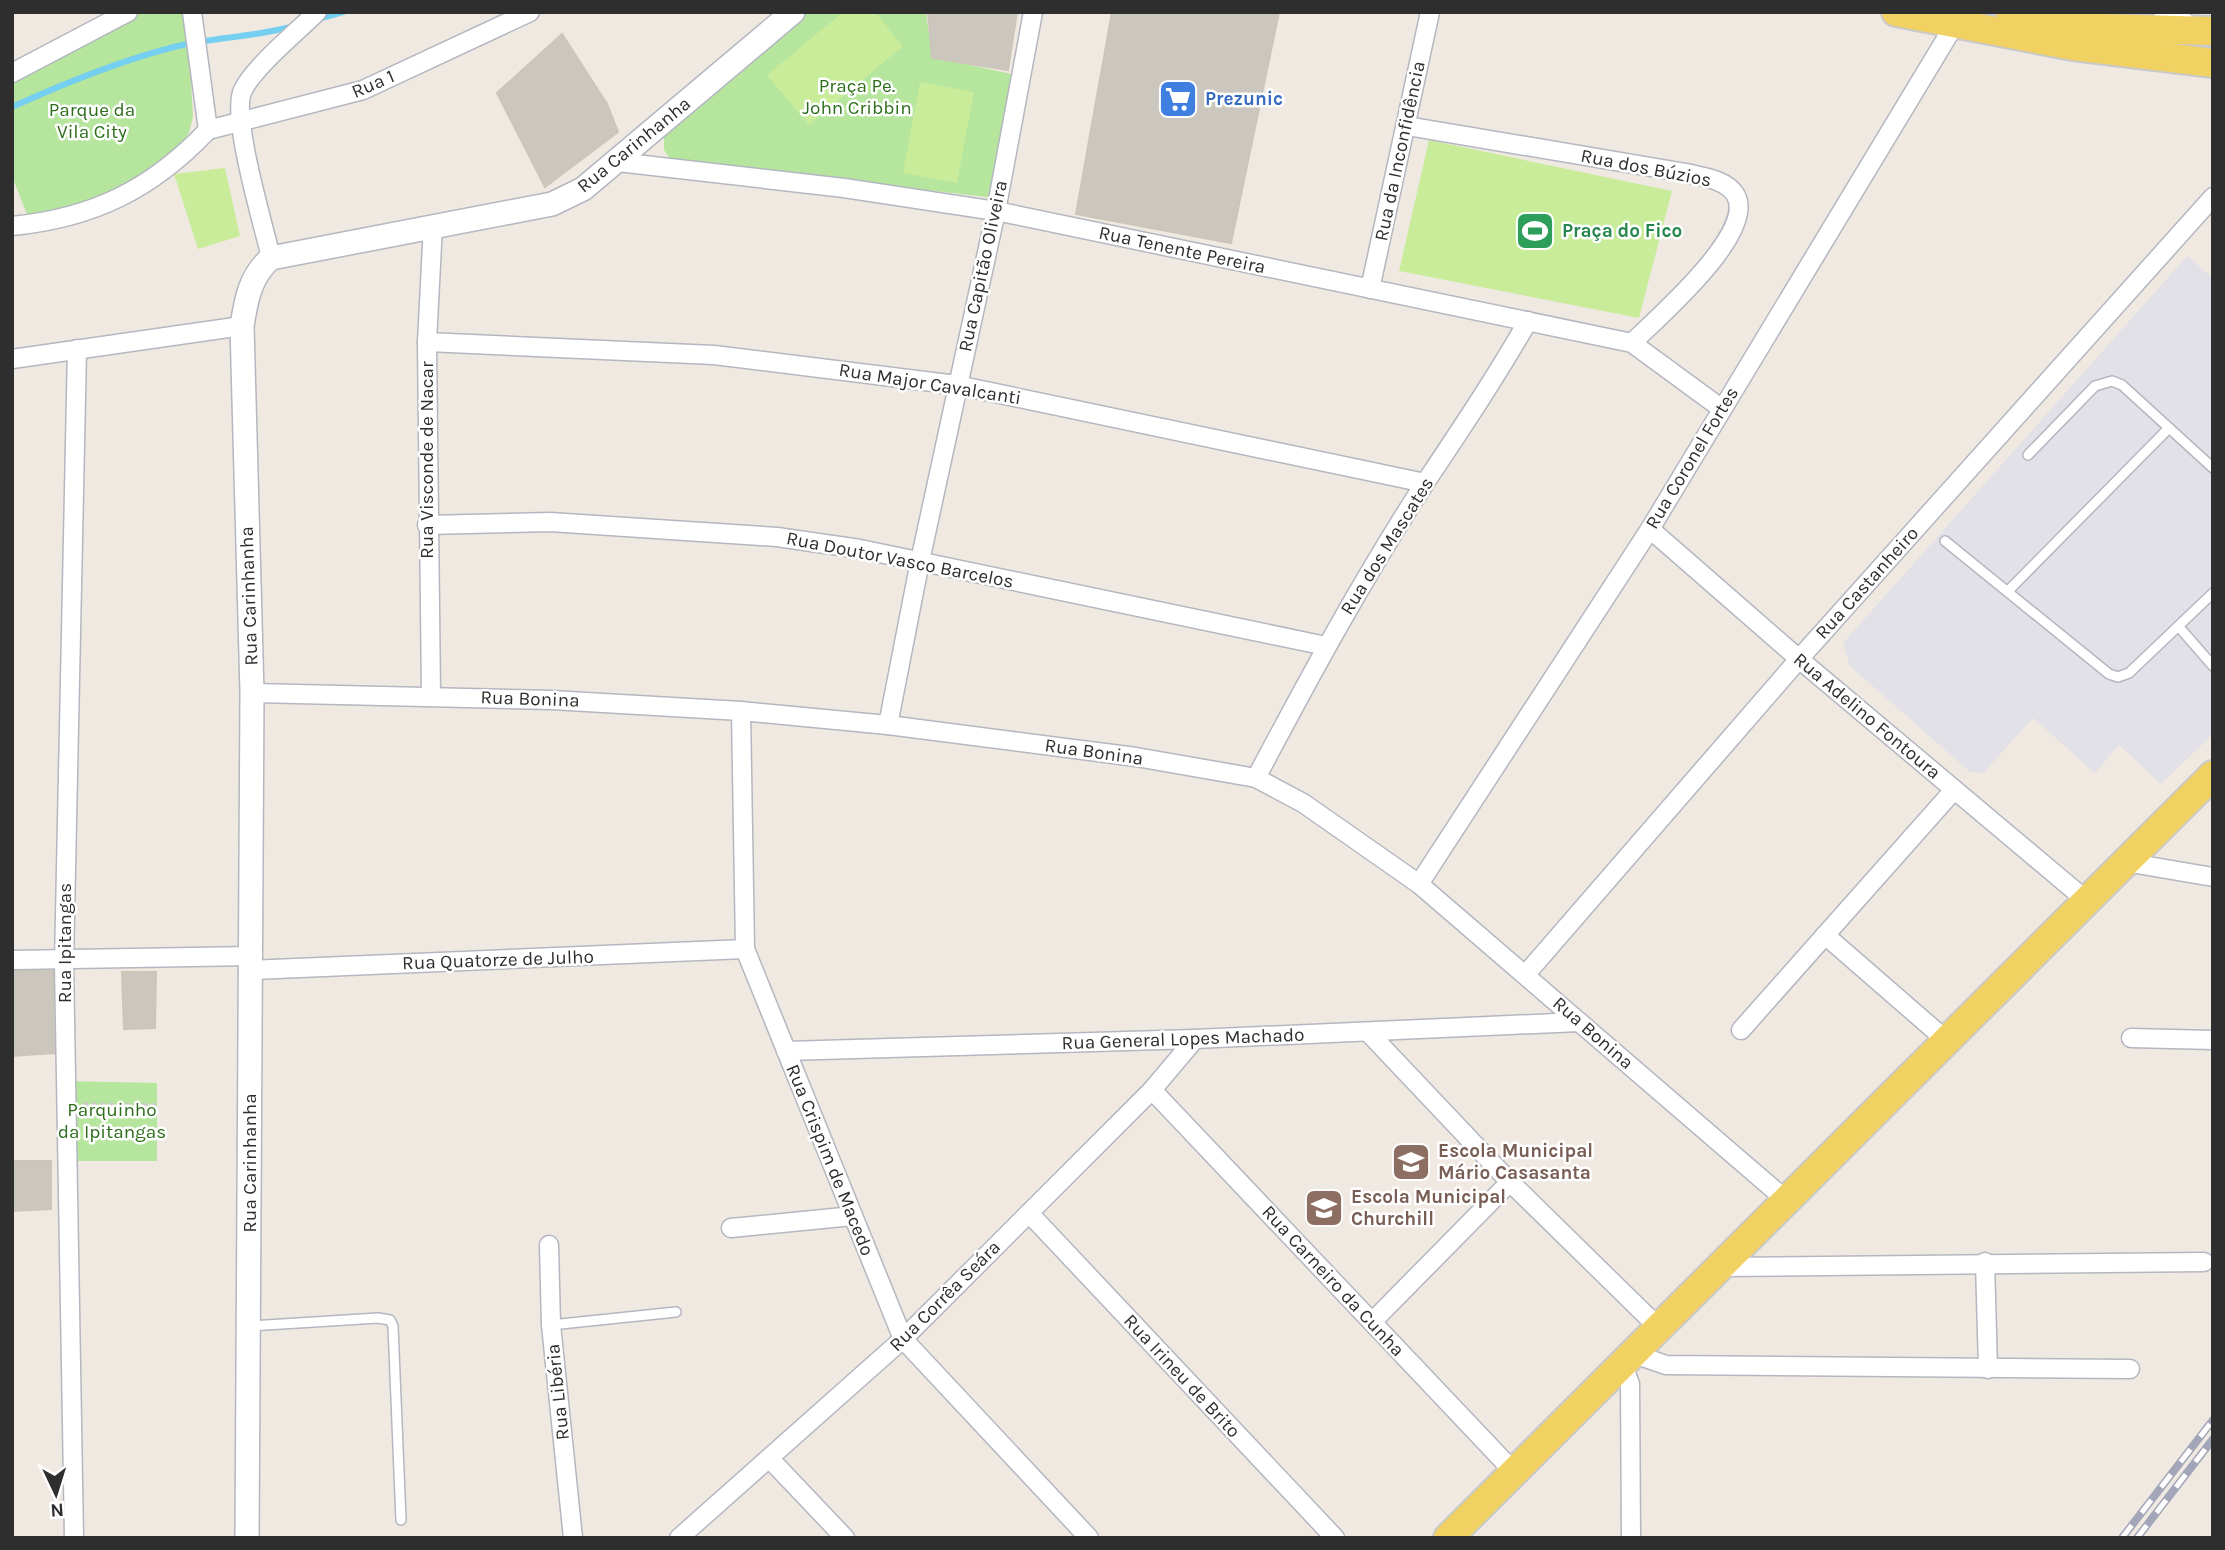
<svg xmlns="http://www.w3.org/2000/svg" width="2225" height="1550" font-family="Karla,sans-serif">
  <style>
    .industrial { fill: #e3e1e8 }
    .green { fill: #b6e59e }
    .pitch { fill: #c9ec9a }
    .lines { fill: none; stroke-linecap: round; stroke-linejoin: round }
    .stream { stroke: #75cff0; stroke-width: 6 }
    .building { fill: #cbc7bf; stroke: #cbc5ba; stroke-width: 2 }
    .service-casing { stroke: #b4b7c1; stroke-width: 12 }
    .minor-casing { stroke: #b4b7c1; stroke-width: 21 }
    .tertiary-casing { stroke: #b4b7c1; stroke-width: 26 }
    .primary-casing { stroke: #c9c9c9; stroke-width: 32 }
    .path { stroke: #c9c9c9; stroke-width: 3.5; stroke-dasharray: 5 3.5; stroke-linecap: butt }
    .service { stroke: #fff; stroke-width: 9 }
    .minor { stroke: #fff; stroke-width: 18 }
    .tertiary { stroke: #fff; stroke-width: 23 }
    .primary { stroke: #f2d163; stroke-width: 28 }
    .rail-casing { stroke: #a3a6b8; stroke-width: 8 }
    .rail { stroke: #fff; stroke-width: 5; stroke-dasharray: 16; stroke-linecap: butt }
    .labels { text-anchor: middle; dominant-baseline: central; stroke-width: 5; stroke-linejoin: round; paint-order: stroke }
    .street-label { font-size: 19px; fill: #2e2e2e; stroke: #fff }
    .park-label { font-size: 19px; fill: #2c6e1b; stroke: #fff }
    .shop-label { font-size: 19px; font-weight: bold; fill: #366cbe; stroke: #fff; text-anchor: start }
    .leisure-label { font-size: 19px; font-weight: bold; fill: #27864d; stroke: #fff; text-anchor: start }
    .education-label { font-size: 19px; font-weight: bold; fill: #785e54; stroke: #fff; text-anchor: start }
  </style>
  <rect width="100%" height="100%" fill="#efe9e1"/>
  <!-- industrial -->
  <polygon class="industrial" points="2187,256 2213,278 2213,734 2161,784 2119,745 2095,773 2033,718 1983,773 1970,772 1850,666 1843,643"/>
  <!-- green -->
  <g class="green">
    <polygon points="141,12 187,12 193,116 189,133 171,157 116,196 29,220 12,176 12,79 81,40"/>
    <polygon points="804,12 926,12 932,57 1012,74 994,198 843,180 675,166 664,150 664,131"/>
    <polygon points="66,1081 157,1083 157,1161 68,1161"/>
  </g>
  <!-- pitch -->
  <g class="pitch">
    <polygon points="843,12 875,12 903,46 809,125 767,75"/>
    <polygon points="920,82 974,92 957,183 903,173"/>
    <polygon points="1429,140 1672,191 1639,318 1399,271"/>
    <polygon points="225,168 240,236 198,249 174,174"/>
  </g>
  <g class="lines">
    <!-- stream -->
    <g class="stream">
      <polyline points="318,19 343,12"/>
      <path d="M 12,107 C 65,83 121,60 178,46 C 216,37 256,37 294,26"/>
    </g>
  </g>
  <!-- building -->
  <g class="building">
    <polygon points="928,12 1017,12 1008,70 932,58"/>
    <polygon points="1112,12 1279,12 1231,243 1076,214"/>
    <polygon points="562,34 607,104 618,132 545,187 497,93"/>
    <polygon points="12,971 53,971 54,1053 12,1056"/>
    <polygon points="122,972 156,972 155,1028 124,1029"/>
    <polygon points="12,1161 51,1161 51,1209 12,1211"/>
  </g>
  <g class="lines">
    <!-- service casing -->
    <g class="service-casing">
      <g id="service">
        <polyline points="2028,455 2095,386 2112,381 2122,385 2213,468"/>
        <polyline points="1945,541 2109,674 2118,677 2129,673 2213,593"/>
        <polyline points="2008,591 2169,428"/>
        <polyline points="2179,627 2213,666"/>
        <polyline points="551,1325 676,1312"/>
        <polyline points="250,1326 378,1318 390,1320 393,1326 401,1520"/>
      </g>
    </g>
    <!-- minor casing -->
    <g class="minor-casing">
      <g id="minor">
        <polyline points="192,12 208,130"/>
        <polyline points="12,73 128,12"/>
        <path d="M 1407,126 L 1686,173 C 1702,177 1725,179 1735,194 C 1759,231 1657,318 1632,343"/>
        <polyline points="208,130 363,90 530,12"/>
        <polyline points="618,162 844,188 996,211 1632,343 1722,409"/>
        <path d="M 12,226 C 94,218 152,189 208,130"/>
        <path d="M 271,258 C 264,226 230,115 243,90 C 254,67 297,32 317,12"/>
        <polyline points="1370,289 1430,12"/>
        <polyline points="427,342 714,355 957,385 1425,483"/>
        <polyline points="12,359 242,326"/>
        <polyline points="427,525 550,522 777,537 860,549 1326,646"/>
        <polyline points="1650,529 1799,659 2087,901"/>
        <polyline points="252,693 552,700 741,711 888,725 1136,757 1256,778 1303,803 1419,884 1787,1201"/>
        <polyline points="431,696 427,342 433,225"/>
        <polyline points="741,711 745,949 903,1339 1089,1538"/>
        <polyline points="888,725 920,561 996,211 1033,12"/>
        <path d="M 1256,778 C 1309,678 1363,578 1425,483 C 1461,429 1496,377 1528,321"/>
        <polyline points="2125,862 2213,877"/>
        <polyline points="1419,884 1650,529 1955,24"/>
        <polyline points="1825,935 1947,1041"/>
        <polyline points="12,960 252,956"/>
        <polyline points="251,970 745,949"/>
        <polyline points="1526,974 1799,659 2213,197"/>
        <polyline points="1741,1030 1954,790"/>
        <polyline points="1368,1032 1510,1182 1659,1328"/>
        <polyline points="2131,1038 2213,1040"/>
        <polyline points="786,1051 1195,1039 1579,1022"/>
        <polyline points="1152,1090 1514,1472"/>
        <polyline points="1029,1213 1335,1538"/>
        <polyline points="731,1228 853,1216"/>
        <polyline points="549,1245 551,1325 573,1538"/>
        <polyline points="1985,1262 1988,1369"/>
        <polyline points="1720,1267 2204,1262"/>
        <polyline points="1372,1322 1510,1182"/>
        <polyline points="1634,1354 1666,1365 2130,1369"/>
        <polyline points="1623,1365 1630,1384 1631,1538"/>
        <polyline points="769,1458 845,1538"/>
        <polyline points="74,1538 64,963 77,349"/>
        <polyline points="679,1538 903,1339 1152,1090 1195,1039"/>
      </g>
    </g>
    <!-- tertiary casing -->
    <g class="tertiary-casing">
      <g id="tertiary">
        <polyline points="2166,12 2193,31"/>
        <path d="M 247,1538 L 252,693 L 242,326 C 246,300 250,276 271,258 L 552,204 L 583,189 L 793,12"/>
      </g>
    </g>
    <!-- primary casing -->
    <g class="primary-casing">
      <g id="primary">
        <polyline points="1896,12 2073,46 2213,63"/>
        <polyline points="2010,12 2104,28 2213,31"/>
        <polyline points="1448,1538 2213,775"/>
      </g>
    </g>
    <!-- path -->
    <polyline class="path" points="83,1104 157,1105"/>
    <!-- service -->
    <use href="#service" class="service"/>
    <!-- minor -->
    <use href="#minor" class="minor"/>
    <!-- tertiary -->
    <use href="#tertiary" class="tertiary"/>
    <!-- primary -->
    <use href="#primary" class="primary"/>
    <!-- rail casing -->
    <g class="rail-casing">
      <g id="rail">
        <polyline points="2122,1538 2213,1420"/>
        <polyline points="2137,1538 2213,1439"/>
      </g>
    </g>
    <!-- rail -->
    <use href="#rail" class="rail"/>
  </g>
  <!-- icons -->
  <defs>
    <g id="supermarket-square" transform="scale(2.0125)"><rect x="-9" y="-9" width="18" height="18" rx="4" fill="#3f7fe0" stroke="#fff"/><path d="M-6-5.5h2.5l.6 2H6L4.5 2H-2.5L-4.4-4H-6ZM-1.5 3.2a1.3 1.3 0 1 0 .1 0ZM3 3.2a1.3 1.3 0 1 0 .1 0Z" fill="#fff"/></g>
    <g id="stadium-square" transform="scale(2.0125)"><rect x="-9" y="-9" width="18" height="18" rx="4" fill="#2e9e5b" stroke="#fff"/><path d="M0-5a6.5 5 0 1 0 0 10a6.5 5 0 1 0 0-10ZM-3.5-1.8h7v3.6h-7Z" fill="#fff"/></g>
    <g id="school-square" transform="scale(2.0125)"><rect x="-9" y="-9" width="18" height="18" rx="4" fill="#8d6e63" stroke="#fff"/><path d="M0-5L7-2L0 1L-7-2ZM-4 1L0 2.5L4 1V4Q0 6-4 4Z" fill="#fff"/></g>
  </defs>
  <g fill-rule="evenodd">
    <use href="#supermarket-square" x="1178" y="99"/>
    <use href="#stadium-square" x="1535" y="231"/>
    <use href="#school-square" x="1411" y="1162"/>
    <use href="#school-square" x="1324" y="1208"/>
  </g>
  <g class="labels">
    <!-- street labels -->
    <g class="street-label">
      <text transform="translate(373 84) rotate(-23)">Rua 1</text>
      <text transform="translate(634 145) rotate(-39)">Rua Carinhanha</text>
      <text transform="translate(1400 151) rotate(-78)">Rua da Inconfidência</text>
      <text transform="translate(1646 168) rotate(11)">Rua dos Búzios</text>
      <text transform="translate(1182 250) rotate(12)">Rua Tenente Pereira</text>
      <text transform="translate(983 266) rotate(-78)">Rua Capitão Oliveira</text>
      <text transform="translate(930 384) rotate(9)">Rua Major Cavalcanti</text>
      <text transform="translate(1692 458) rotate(-59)">Rua Coronel Fortes</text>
      <text transform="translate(427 460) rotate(-90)">Rua Visconde de Nacar</text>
      <text transform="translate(1387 546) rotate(-58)">Rua dos Mascates</text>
      <text transform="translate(900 560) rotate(11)">Rua Doutor Vasco Barcelos</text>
      <text transform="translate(1867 583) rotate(-48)">Rua Castanheiro</text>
      <text transform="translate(249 596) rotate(-92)">Rua Carinhanha</text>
      <text transform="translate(530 699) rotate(2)">Rua Bonina</text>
      <text transform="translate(1867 716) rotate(40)">Rua Adelino Fontoura</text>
      <text transform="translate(1094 752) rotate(8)">Rua Bonina</text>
      <text transform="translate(65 943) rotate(-90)">Rua Ipitangas</text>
      <text transform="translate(498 960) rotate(-2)">Rua Quatorze de Julho</text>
      <text transform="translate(1593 1033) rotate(41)">Rua Bonina</text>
      <text transform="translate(1183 1039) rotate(-2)">Rua General Lopes Machado</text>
      <text transform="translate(830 1160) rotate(68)">Rua Crispim de Macedo</text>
      <text transform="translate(250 1163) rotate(-90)">Rua Carinhanha</text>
      <text transform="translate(1333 1281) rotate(47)">Rua Carneiro da Cunha</text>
      <text transform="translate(945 1296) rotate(-45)">Rua Corrêa Seára</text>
      <text transform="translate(1182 1376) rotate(47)">Rua Irineu de Brito</text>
      <text transform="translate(558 1392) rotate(-96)">Rua Libéria</text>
    </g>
    <!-- park labels -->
    <g class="park-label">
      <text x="857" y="86">Praça Pe.<tspan x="857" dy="22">John Cribbin</tspan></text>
      <text x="92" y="110">Parque da<tspan x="92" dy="22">Vila City</tspan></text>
      <text x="112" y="1110">Parquinho<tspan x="112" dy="22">da Ipitangas</tspan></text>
    </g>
    <!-- shop labels -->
    <g class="shop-label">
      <text x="1205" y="99">Prezunic</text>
    </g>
    <!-- leisure labels -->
    <g class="leisure-label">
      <text x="1562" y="231">Praça do Fico</text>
    </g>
    <!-- education labels -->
    <g class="education-label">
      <text x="1438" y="1151">Escola Municipal<tspan x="1438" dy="22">Mário Casasanta</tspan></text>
      <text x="1351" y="1197">Escola Municipal<tspan x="1351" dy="22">Churchill</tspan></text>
    </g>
  </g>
  <!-- border -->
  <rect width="2225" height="1550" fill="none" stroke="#2e2e2e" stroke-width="28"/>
  <!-- north arrow -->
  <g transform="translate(56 1494) rotate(176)" stroke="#ffffff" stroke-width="5" paint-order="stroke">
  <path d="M0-5L12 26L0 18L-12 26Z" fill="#2e2e2e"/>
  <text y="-10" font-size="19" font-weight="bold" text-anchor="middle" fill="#2e2e2e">N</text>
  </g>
</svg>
